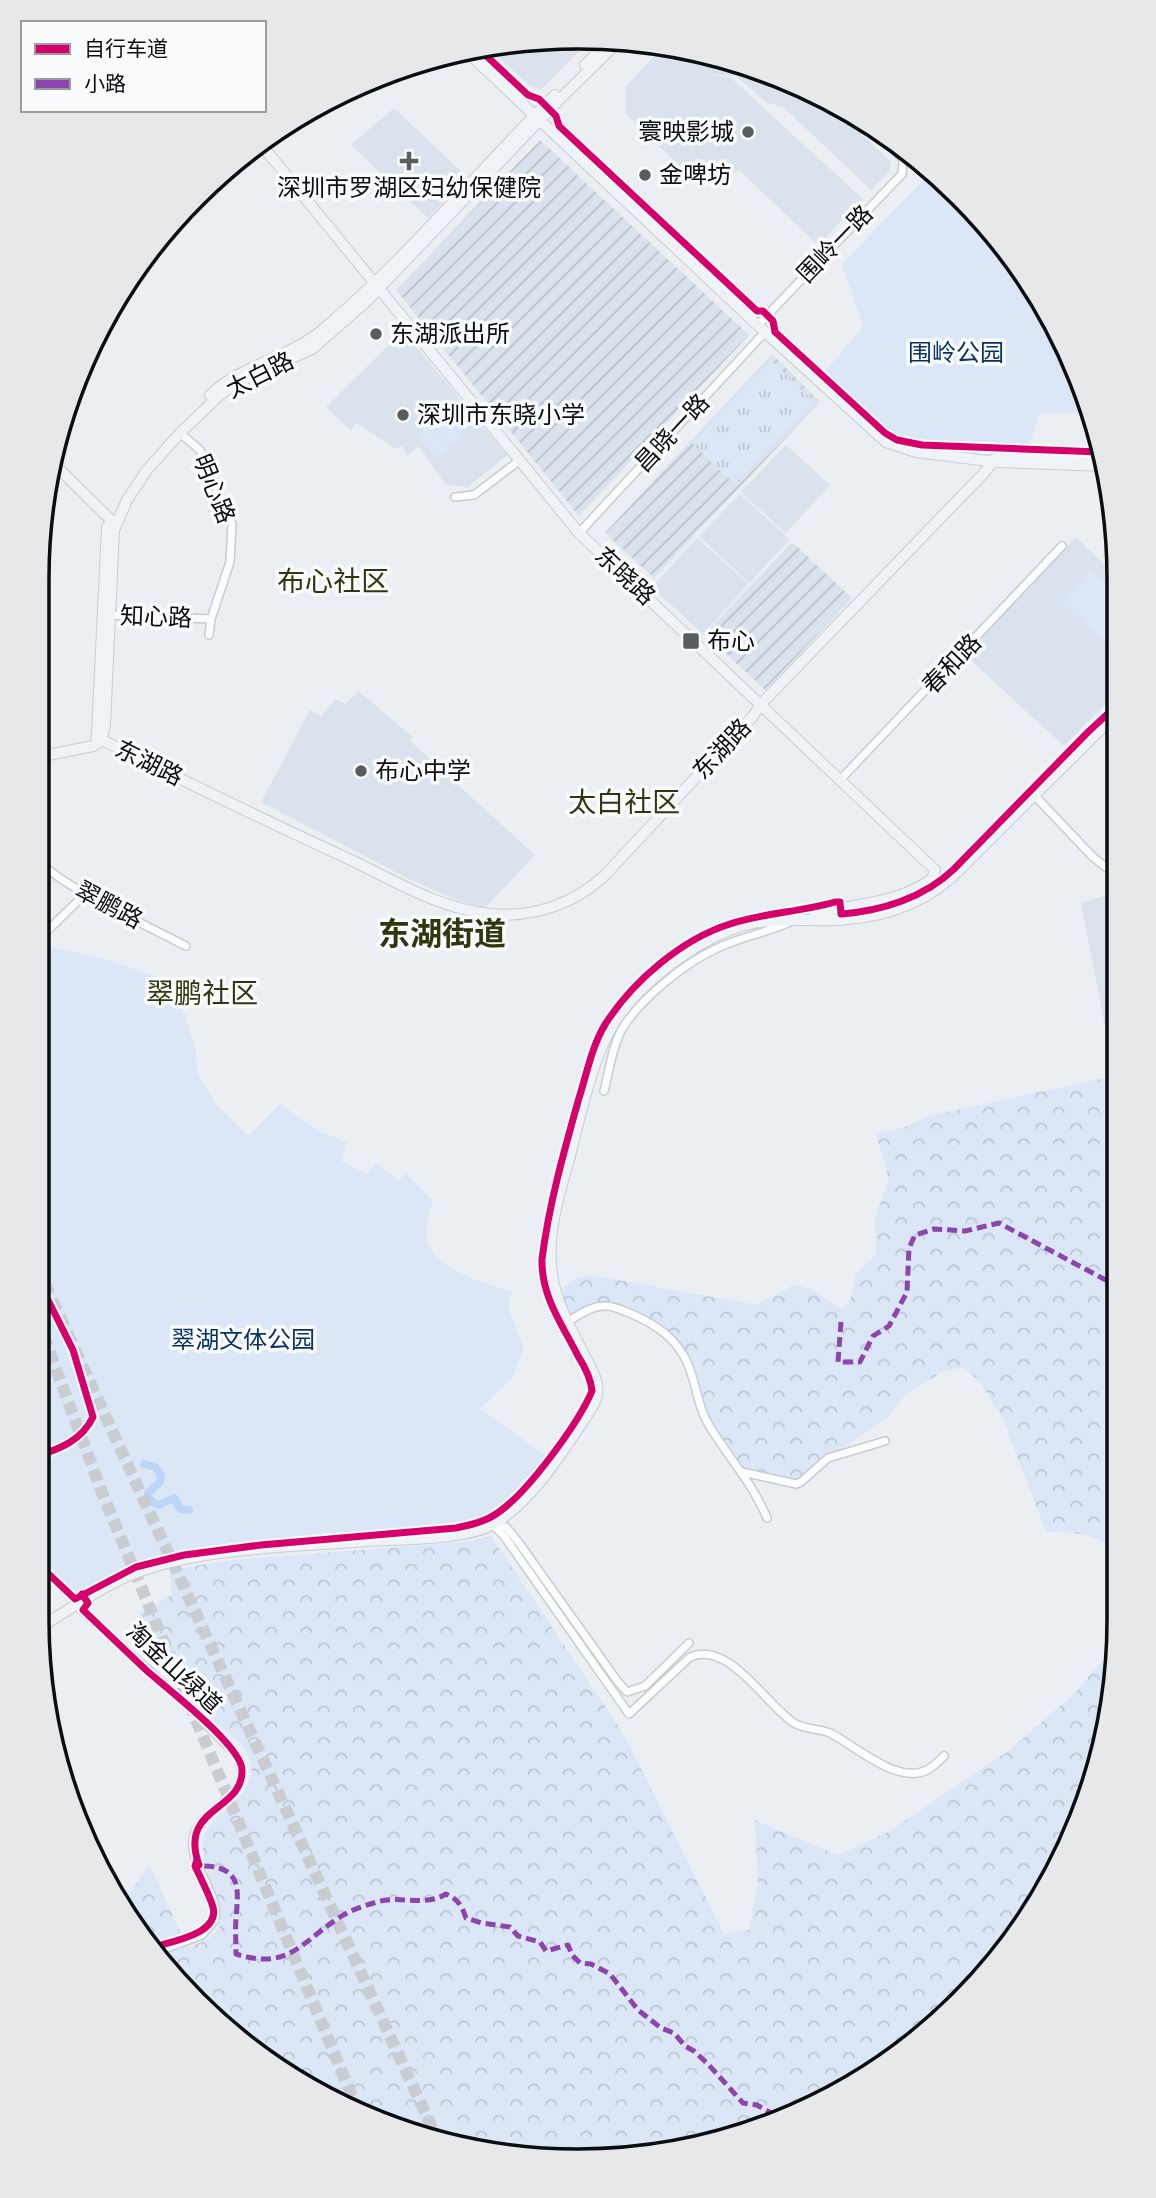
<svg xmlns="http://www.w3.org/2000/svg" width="1156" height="2198" font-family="Roboto,'Noto Sans SC',sans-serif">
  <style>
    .built { fill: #d9e2ed }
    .industrial { fill: url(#industrial-furrows) }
    .grass { fill: url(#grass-tufts) }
    .forest { fill: url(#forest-crowns) }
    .park { fill: #dbe7f7 }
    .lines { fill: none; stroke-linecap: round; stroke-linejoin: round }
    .canal { stroke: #bcd6f8; stroke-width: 8 }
    .highway-tunnel { stroke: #c9cdd2; stroke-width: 12; stroke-dasharray: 12 6; stroke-linecap: butt }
    .street-casing { stroke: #c8ccd0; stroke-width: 10 }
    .secondary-casing { stroke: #c8ccd0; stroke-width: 12 }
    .street { stroke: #fcfdfd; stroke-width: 7 }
    .secondary { stroke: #eff2f6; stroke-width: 10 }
    .quiet { stroke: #8e44ad; stroke-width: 5; stroke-dasharray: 10 5; stroke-linecap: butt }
    .cycleway-casing { stroke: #fafbfd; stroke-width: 11 }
    .cycleway { stroke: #d6006c; stroke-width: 7 }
    .poi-dot { fill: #595d60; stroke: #fafbfd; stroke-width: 2.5 }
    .labels { text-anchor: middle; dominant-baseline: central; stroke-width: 7; stroke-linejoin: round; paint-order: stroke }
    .poi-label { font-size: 24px; fill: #0b0e11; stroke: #fafbfd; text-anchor: start }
    .street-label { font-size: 24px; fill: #0b0e11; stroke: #fafbfd }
    .park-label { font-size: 24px; fill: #093260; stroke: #fafbfd }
    .quarter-label { font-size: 28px; fill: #30360e; stroke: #fafbfd }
    .district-label { font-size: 32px; font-weight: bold; fill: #30360e; stroke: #fafbfd }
    .rim { fill: none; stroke: #0b0e11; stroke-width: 3.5 }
  </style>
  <defs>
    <pattern id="industrial-furrows" width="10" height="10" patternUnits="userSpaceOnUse" patternTransform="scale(1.75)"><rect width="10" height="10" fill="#d9e2ed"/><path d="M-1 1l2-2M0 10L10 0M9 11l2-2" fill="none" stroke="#b9c1ca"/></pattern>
    <pattern id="grass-tufts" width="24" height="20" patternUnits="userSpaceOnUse" patternTransform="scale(1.75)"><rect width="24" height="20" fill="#dbe7f7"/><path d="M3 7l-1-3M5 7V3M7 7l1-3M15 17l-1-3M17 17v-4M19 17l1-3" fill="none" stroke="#bbc5d3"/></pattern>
    <pattern id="forest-crowns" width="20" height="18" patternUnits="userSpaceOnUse" patternTransform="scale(1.75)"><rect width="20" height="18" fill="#dbe7f7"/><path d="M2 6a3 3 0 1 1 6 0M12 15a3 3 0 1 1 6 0" fill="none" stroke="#bbc5d3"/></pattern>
  </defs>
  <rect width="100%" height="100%" fill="#ebeff4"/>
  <!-- built -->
  <g class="built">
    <polygon points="591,39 541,90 530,86 486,46 508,41"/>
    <polygon points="664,46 718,55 818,93 891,162 889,171 871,190 783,107 767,103 736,76 708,74 731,78 863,199 818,245 739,170 700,186 626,114 626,86"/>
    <polygon points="394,108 467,177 428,218 351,145"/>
    <polygon points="403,331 507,455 468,487 445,484 419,446 407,456 402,446 396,449 356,423 351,431 326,407"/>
    <polygon points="786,445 830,485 786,533 741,492"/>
    <polygon points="740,494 790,540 749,583 699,536"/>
    <polygon points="1076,537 1115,575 1115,694 1064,746 965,655"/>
    <polygon points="697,538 748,584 703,634 652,587"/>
    <polygon points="358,691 413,737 410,741 535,855 485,908 461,902 407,878 261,802 310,710 321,716 336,699 345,704"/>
    <polygon points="1116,892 1116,1084 1081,903"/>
  </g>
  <!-- industrial -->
  <g class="industrial">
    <polygon points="540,140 749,335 579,516 396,290"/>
    <polygon points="772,354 820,402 654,578 605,533"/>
    <polygon points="792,542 852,598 765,690 705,634"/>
  </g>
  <!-- grass -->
  <polygon class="grass" points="771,360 814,402 735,485 692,443"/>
  <!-- forest -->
  <g class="forest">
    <path d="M 1105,1078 L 1110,1087 L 1116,1085 L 1118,1559 C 1103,1532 1074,1532 1046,1532 L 1003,1419 L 980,1382 L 963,1367 L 942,1372 L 905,1395 L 887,1418 L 820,1464 L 801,1482 L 742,1472 L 709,1427 L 688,1365 L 660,1329 L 605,1305 L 572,1317 L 564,1301 L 563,1287 L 576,1278 L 590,1275 L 752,1304 L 760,1303 L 794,1285 L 811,1289 L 841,1309 C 853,1301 854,1288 855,1274 L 876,1254 L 875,1219 L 889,1179 L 876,1133 L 903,1128 L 928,1116 Z"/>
    <path d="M 491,1536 L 624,1735 L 724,1934 L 749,1930 L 758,1882 L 755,1820 L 838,1855 L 888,1832 L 1007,1752 L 1073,1695 L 1104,1659 L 1118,1636 L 1118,1655 L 1101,1760 L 1063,1860 L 960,2003 L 878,2070 L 785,2120 L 614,2160 L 438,2143 L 278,2070 L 149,1950 L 113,1883 L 130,1892 L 150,1865 L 187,1947 C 257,1929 197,1880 203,1840 C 208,1812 266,1793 248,1755 C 237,1734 202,1717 191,1698 C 189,1694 189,1688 186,1683 C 176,1672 151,1662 145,1649 C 139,1638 140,1623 140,1612 L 172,1595 L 170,1570 L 231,1560 L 464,1542 Z"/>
  </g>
  <!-- park -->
  <g class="park">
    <path d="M 933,170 L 1008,249 L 1078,371 L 1090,413 L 1040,413 L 1028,450 C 994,453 928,456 899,438 C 871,421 848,393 825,372 L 863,326 L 842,264 Z"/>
    <polygon points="445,411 465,434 451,446 432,422"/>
    <polygon points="430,423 450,447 436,458 416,434"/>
    <polygon points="1090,570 1115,594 1115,633 1105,643 1061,601"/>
    <path d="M 39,944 L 104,959 L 157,977 L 172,977 L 196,1050 L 197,1072 L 216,1104 L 249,1136 L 280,1104 L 323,1133 L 347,1142 L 342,1162 L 368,1174 L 376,1162 L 398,1181 L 406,1173 L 433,1200 C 431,1210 426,1223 426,1233 C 428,1270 484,1282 512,1292 L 508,1307 L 524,1348 L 513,1377 L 480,1409 L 548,1457 L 503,1507 L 486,1519 L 464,1525 L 222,1548 L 157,1558 L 120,1571 L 75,1596 L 37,1564 Z"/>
  </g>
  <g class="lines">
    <!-- canal -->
    <polyline class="canal" points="144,1464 155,1467 161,1476 160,1482 148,1493 150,1501 159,1505 174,1498 180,1509 189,1510"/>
    <!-- highway-tunnel -->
    <g class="highway-tunnel">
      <polyline points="37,1267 439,2143"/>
      <polyline points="37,1318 103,1495 356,2106"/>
    </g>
    <!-- street casing -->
    <g class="street-casing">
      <g id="street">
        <polyline points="758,325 902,174 903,159 873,129"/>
        <polyline points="180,433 200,450 232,524 230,562 211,619 209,635"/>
        <polyline points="455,497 474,495 520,460"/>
        <polyline points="579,533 765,332"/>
        <polyline points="106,615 211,619"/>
        <polyline points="840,780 1062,546"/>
        <polyline points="1034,795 1093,857 1116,875"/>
        <path d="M 38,859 C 52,882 156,930 186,946"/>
        <polyline points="37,941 86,893"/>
        <path d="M 604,1091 C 609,1072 612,1047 622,1029 C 641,998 687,961 720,947 C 744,936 769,932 792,921"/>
        <path d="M 567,1322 C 579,1315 592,1305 606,1306 C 613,1306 620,1309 627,1312 C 654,1323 678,1338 689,1367 C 697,1387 698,1409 710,1427 C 729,1458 753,1484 767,1518"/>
        <polyline points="742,1472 796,1484 801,1482 828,1458 885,1441"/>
        <path d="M 492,1524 L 504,1536 L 629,1714 L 690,1657 C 729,1640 766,1705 794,1723 C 806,1730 818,1728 830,1733 C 856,1746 897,1785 927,1770 C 933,1767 939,1761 944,1756"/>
        <polyline points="493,1525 506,1527 519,1543 618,1682 627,1692 645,1686 689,1643"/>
        <path d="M 76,1605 L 196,1713 L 238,1757 C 254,1796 207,1804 195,1832 C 183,1859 221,1892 215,1920 L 202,1935 L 153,1953"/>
      </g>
    </g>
    <!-- secondary casing -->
    <g class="secondary-casing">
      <g id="secondary">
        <polyline points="466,51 765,332 886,442 916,452 997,462 1104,466"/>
        <polyline points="585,65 612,38"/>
        <path d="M 260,143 L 579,533 L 935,870 L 932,879 C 898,903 861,903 822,912 L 816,914 L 813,920"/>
        <path d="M 210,395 C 241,365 288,358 321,331 C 406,260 476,173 555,95"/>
        <polyline points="51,461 115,524"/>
        <polyline points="97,733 107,527"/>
        <path d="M 96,737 C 180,779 266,821 351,860 C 395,881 440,909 490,914 C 533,918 576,904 607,873 L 753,716 L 761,704 L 984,473 L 997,456 L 1102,459"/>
        <polyline points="38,757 93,746 102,740 105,724 114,530 127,500 147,470 180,433 221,394 239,382 312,349 366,302 558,101 621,39"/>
        <path d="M 38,1629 C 68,1610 98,1589 130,1575 C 200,1547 293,1547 367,1541 C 400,1539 466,1540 494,1524 C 535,1499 567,1445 593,1406 C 598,1395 599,1388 595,1377 C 578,1339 554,1307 551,1265 C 548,1228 560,1191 570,1156 C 580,1117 591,1064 610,1030 C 632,988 691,944 735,928 C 761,919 787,920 813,920 C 864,922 912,912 951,878 L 1115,715"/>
      </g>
    </g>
    <!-- street -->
    <use href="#street" class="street"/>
    <!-- secondary -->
    <use href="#secondary" class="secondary"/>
    <!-- quiet -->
    <g class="quiet">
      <polyline points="841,1322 838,1362 860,1362 873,1336 889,1326 907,1292 909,1248 915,1235 934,1229 965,1231 999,1223 1117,1286"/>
      <path d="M 204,1866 C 243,1867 238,1891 236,1919 C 235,1930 236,1942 236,1954 C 287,1970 299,1945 337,1919 C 348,1911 363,1906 377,1902 C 400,1895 425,1907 446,1894 C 458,1899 462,1906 466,1918 L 482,1923 L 510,1927 L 518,1936 L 540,1942 L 546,1951 L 568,1945 L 572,1955 L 580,1963 L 591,1964 L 610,1974 L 638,2010 L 661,2028 L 674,2033 L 685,2046 L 694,2051 L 708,2064 L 743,2103 L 757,2105 L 783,2120"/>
    </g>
    <!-- cycleway casing -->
    <g class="cycleway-casing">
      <g id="cycleway">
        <polyline points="478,48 528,95 539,99 556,116 559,126 757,311 763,311 773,321 775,332 885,433 897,440 922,445 1100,452"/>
        <path d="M 37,1456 C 60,1449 82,1440 93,1417 L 73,1350 L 37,1278"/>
        <path d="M 37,1563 L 75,1599 L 136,1567 L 184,1555 L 261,1545 L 456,1528 C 470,1525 484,1522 496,1514 C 526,1495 578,1424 592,1391 C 591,1378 585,1367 578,1356 C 562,1324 541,1296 542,1259 C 549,1204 564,1151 579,1098 C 587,1073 592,1045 606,1023 C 633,981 682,939 730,924 C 763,913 800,912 835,902 L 840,902 L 841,914 C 881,911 924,898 954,869 L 1088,732 L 1115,707"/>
        <path d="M 82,1594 L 88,1603 L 83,1610 C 104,1630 125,1650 146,1670 C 165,1687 242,1746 242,1770 C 243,1812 178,1806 199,1865"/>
        <path d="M 148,1949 C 166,1942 220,1936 213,1907 C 209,1894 201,1879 195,1866 L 197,1860"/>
      </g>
    </g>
    <!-- cycleway -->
    <use href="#cycleway" class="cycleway"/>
  </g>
  <!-- markers -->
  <g class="poi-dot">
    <circle cx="748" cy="132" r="7"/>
    <path d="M405.5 150.5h7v7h7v7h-7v7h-7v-7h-7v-7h7z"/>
    <circle cx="645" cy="175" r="7"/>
    <circle cx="376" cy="334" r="7"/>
    <circle cx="403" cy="415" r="7"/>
    <rect x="682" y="632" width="18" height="18" rx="3.5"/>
    <circle cx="361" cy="771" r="7"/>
  </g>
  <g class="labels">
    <!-- poi labels -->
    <g class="poi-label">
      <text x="734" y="132" text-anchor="end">寰映影城</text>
      <text x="659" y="175">金啤坊</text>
      <text x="409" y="188" text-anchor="middle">深圳市罗湖区妇幼保健院</text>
      <text x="390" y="334">东湖派出所</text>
      <text x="417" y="415">深圳市东晓小学</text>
      <text x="707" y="641">布心</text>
      <text x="375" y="771">布心中学</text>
    </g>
    <!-- street labels -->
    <g class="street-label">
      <text transform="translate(835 244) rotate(-46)">围岭一路</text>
      <text transform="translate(260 375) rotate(-27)">太白路</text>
      <text transform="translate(672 433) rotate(-47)">昌晓一路</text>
      <text transform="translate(214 489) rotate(68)">明心路</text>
      <text transform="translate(625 576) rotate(43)">东晓路</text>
      <text transform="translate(156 617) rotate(2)">知心路</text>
      <text transform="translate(952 664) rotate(-46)">春和路</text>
      <text transform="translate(722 749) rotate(-47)">东湖路</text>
      <text transform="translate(149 763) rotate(26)">东湖路</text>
      <text transform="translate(109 905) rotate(28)">翠鹏路</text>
      <text transform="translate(174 1668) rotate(43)">淘金山绿道</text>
    </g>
    <!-- park labels -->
    <g class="park-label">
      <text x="956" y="353">围岭公园</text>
      <text x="243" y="1340">翠湖文体公园</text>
    </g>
    <!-- quarter labels -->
    <g class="quarter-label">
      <text x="333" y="581">布心社区</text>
      <text x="624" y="802">太白社区</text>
      <text x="202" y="993">翠鹏社区</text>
    </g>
    <!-- district labels -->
    <g class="district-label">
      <text x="442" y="934">东湖街道</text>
    </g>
  </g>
  <!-- crop -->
  <path d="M0 0H1156V2198H0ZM578 49H578A529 529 0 0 1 1107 578V1620A529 529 0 0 1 578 2149H578A529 529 0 0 1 49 1620V578A529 529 0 0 1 578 49Z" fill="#e7e8ea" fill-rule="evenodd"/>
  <path class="rim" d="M578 49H578A529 529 0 0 1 1107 578V1620A529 529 0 0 1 578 2149H578A529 529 0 0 1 49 1620V578A529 529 0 0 1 578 49Z"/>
  <!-- legend -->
  <rect x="21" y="21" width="245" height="91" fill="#fafbfd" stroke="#9a9c9f" stroke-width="2"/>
  <rect x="35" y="44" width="35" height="10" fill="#d6006c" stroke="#9a9c9f" stroke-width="2"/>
  <text x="84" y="56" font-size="21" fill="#0b0e11">自行车道</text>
  <rect x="35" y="79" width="35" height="10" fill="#8e44ad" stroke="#9a9c9f" stroke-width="2"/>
  <text x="84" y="91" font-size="21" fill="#0b0e11">小路</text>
</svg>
